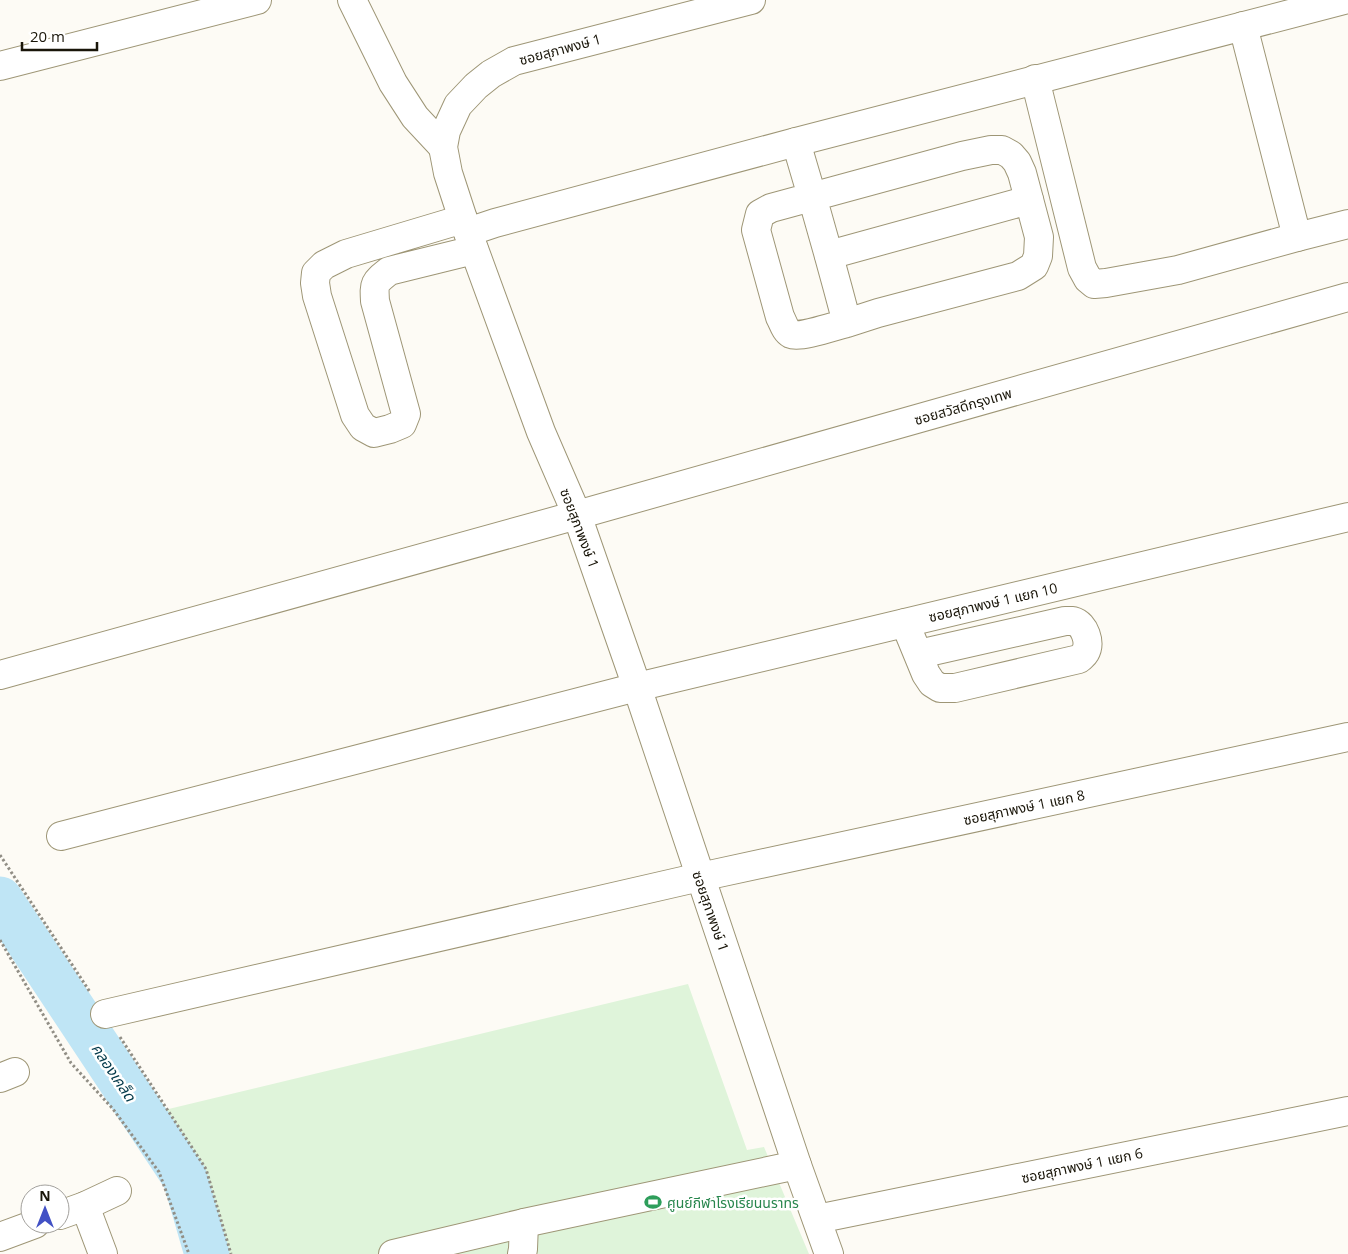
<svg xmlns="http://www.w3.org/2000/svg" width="1348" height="1254" font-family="'Open Sans','Noto Sans Thai',sans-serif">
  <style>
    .green { fill: #dff4da }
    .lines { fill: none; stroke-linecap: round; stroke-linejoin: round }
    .river { stroke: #bfe5f5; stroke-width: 45 }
    .minor-casing { stroke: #9e9676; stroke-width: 30 }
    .path { stroke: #918e85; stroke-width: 3; stroke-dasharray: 2.5 2.5; stroke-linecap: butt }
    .minor { stroke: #fff; stroke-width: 28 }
    .labels { text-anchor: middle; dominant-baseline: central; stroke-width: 5; stroke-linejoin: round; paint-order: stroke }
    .street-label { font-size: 14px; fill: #191509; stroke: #fff }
    .leisure-label { font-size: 14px; fill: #27864d; stroke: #fff; text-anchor: start }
    .water-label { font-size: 15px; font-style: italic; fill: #003849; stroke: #fff }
  </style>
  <rect width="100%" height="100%" fill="#fdfbf5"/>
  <!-- green -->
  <polygon class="green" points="688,984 747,1150 764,1147 809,1254 224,1254 212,1244 191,1171 152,1113"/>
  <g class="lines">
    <!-- river -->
    <polyline class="river" points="0,899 185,1178 207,1254"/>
    <!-- minor casing -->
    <g class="minor-casing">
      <g id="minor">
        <polyline points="352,0 393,83 415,117 443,147"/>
        <polyline points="751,0 514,61 491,74 476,86 458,105 446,131 443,147 448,173 463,219 541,432 577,515 637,687 797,1165 829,1254"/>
        <polyline points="1243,26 1297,237"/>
        <polyline points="0,66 257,0"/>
        <polyline points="1035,79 1082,268 1088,279 1094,284 1106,283 1178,270 1297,237 1348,224"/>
        <path d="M 796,142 C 814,202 831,262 847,323 L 878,313 L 1018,276 L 1034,266 L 1038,256 L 1039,237 L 1022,173 L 1017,162 L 1011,155 L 1002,150 L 991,150 L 962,156 L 771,208 L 760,214 L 756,230 L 780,317 C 783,322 785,331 791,334 C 800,338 835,326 847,323"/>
        <path d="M 463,219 L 346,254 L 324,265 L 316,273 L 315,283 L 317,296 L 355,415 L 363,427 L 374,433 L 390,429 L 402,424 L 406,414 L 375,301 C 374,283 374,283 389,271 L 474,250"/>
        <polyline points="468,232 495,223 796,142 1344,0"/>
        <polyline points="829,255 1029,200"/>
        <path d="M 905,623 L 926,674 L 932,683 L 940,688 L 955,688 L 1079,659 C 1081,657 1084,655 1085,653 C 1091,643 1085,624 1073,621 C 1072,621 1066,621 1065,621 L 919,654"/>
        <polyline points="0,675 577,515 1348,297"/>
        <polyline points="61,836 637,687 1348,517"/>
        <polyline points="105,1014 700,877 1348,737"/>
        <polyline points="0,1078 15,1072"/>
        <polyline points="85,1206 103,1254"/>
        <polyline points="60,1215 85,1206 117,1191"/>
        <polyline points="817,1219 1348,1111"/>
        <polyline points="0,1237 35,1224"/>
        <polyline points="393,1254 524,1223 797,1165"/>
        <polyline points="522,1254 523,1249 524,1223"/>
      </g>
    </g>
    <!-- path -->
    <g class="path">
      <polyline points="0,855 90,992"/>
      <polyline points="0,940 71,1063 113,1109 159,1172 189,1254"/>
      <polyline points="120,1037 206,1169 231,1254"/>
    </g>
    <!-- minor -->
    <use href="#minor" class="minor"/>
  </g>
  <!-- icons -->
  <defs>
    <g id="stadium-bare" transform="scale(1.35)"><path d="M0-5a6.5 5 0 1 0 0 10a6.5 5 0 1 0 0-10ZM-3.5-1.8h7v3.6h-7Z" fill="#2e9e5b" stroke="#fff" stroke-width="2.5" paint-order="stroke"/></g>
  </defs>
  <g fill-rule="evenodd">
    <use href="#stadium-bare" x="653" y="1202"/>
  </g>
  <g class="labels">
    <!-- street labels -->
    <g class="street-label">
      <text transform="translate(560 49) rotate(-15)">ซอยสุภาพงษ์ 1</text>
      <text transform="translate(963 406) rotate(-16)">ซอยสวัสดีกรุงเทพ</text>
      <text transform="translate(580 528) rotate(69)">ซอยสุภาพงษ์ 1</text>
      <text transform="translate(993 602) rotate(-13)">ซอยสุภาพงษ์ 1 แยก 10</text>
      <text transform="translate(1024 807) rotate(-12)">ซอยสุภาพงษ์ 1 แยก 8</text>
      <text transform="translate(711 911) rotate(71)">ซอยสุภาพงษ์ 1</text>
      <text transform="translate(1082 1165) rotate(-12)">ซอยสุภาพงษ์ 1 แยก 6</text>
    </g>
    <!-- leisure labels -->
    <g class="leisure-label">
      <text x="667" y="1202">ศูนย์กีฬาโรงเรียนนราทร</text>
    </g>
    <!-- water labels -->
    <g class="water-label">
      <text transform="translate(114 1072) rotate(56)">คลองเคล็ด</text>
    </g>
  </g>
  <!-- north arrow -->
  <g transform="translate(45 1209)"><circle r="24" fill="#ffffff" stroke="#a3a19d"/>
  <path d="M0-4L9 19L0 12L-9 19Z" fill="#4251c5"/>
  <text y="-8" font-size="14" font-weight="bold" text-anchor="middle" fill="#191509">N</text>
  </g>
  <!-- scale -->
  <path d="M22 42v8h75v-8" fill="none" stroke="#191509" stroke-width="2.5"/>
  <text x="30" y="42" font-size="15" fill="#191509" stroke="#ffffff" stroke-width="4" paint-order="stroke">20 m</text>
</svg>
